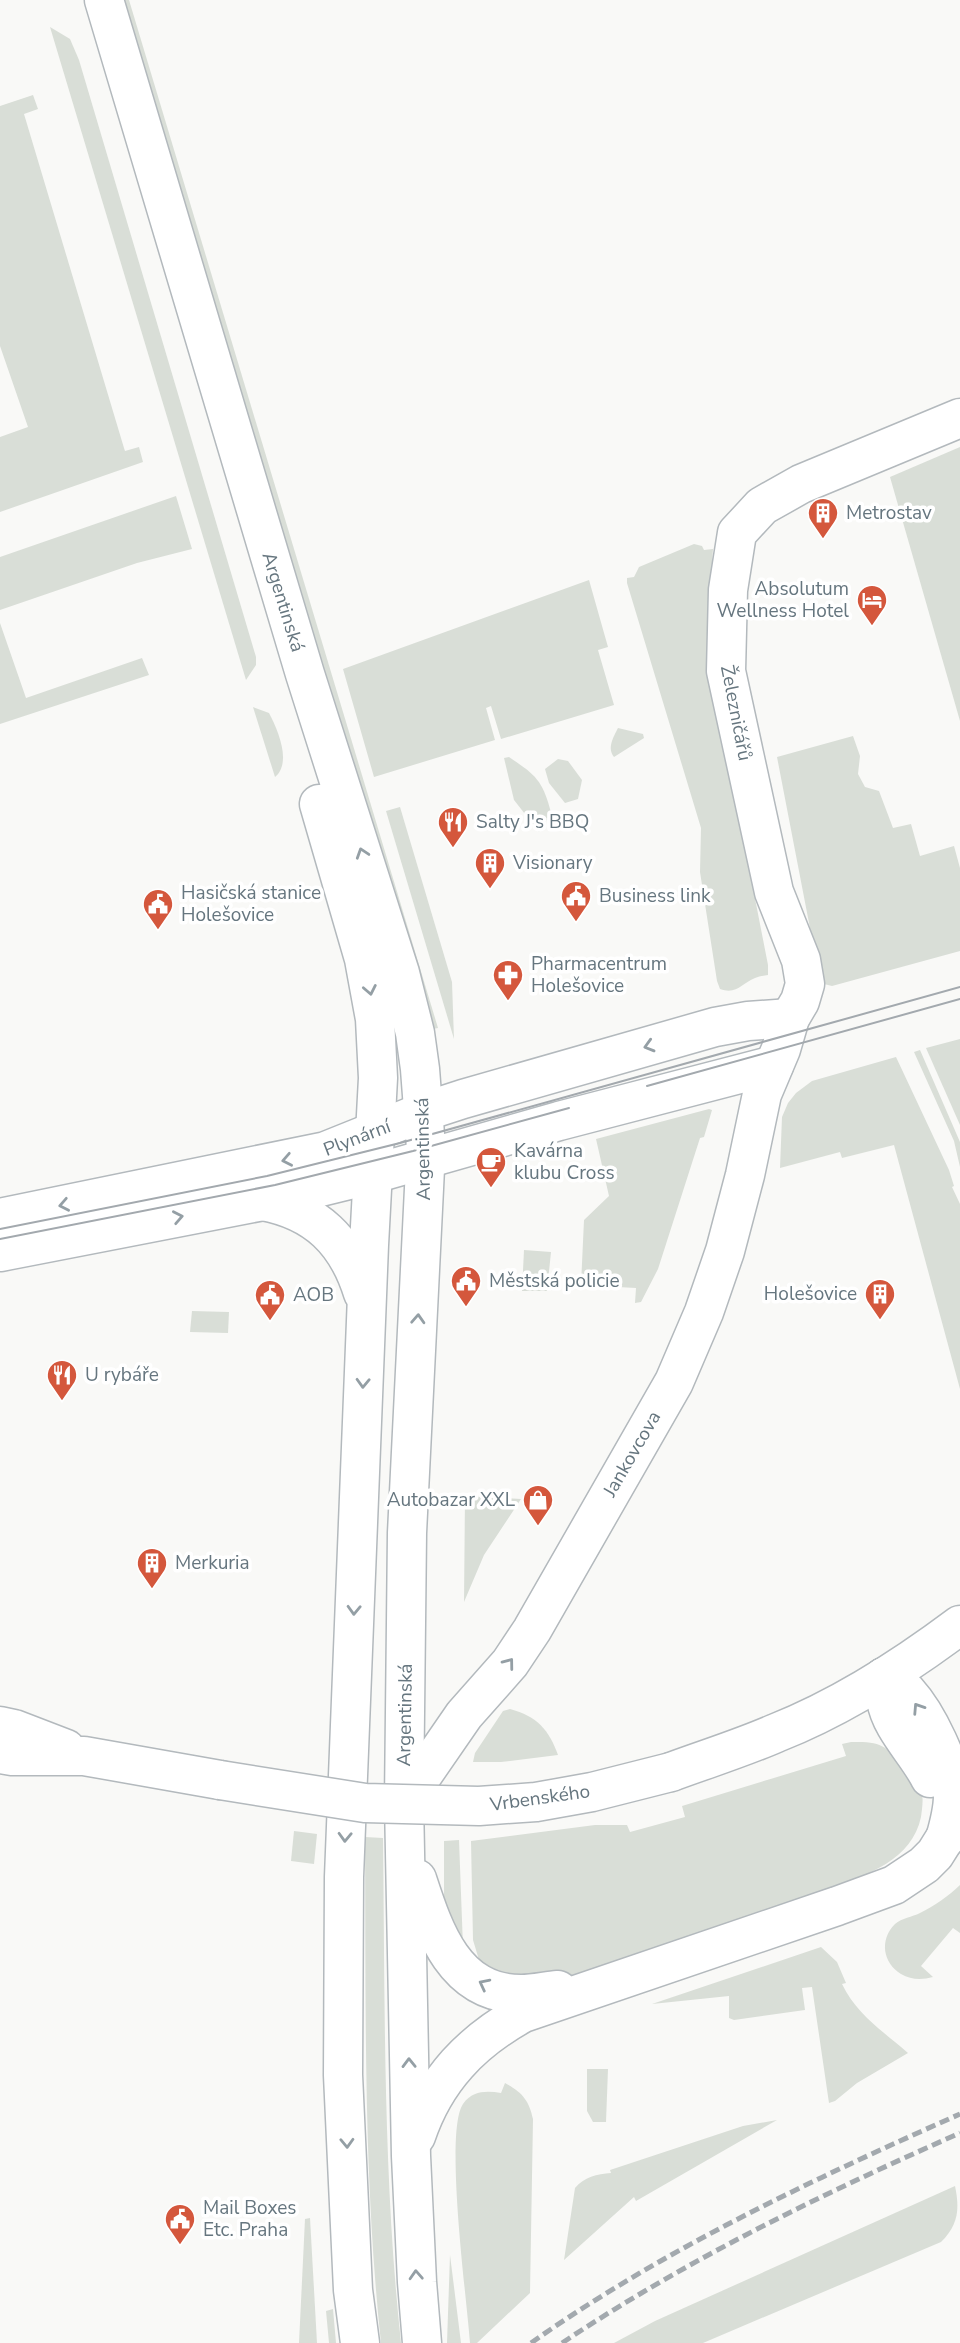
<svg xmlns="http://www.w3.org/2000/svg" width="960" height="2343" font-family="'Nunito Sans',sans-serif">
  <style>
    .green { fill: #d9ded7 }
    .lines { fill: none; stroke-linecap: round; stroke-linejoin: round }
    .secondary-casing { stroke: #b3b9bd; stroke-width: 41 }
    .secondary { stroke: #fff; stroke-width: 38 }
    .tram { stroke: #a3a9ae; stroke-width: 2 }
    .rail { stroke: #a3a9ae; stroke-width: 5; stroke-dasharray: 10 5; stroke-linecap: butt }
    .secondary-bridge-casing { stroke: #b3b9bd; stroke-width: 41; stroke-linecap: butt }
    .secondary-bridge { stroke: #fff; stroke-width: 38 }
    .oneway { stroke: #949fa5 }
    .labels { text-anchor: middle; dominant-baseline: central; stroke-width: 7; stroke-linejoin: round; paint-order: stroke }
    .poi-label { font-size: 19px; fill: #66767f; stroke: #fff; text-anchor: start }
    .street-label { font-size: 19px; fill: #66767f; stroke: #fff }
  </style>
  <rect width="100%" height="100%" fill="#f9f9f7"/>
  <!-- green -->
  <g class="green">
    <polygon points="120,0 129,0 438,1028 433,1029"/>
    <polygon points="50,27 70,39 79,60 256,657 256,665 246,680"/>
    <polygon points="33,95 38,109 24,114 124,448 125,451 139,447 143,462 0,512 0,437 28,427 0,346 0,106"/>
    <polygon points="960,447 960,721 890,477"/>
    <polygon points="176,496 192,549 137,563 0,610 0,557"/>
    <path d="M 694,544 L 702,546 L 704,550 L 713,549 L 707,630 L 708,658 L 768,965 L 768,975 C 763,976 759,976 755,978 C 742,983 737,995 720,989 L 717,981 L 700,872 L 701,828 L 627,583 L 627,578 L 634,577 L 639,567 Z"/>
    <polygon points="589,580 608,647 598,650 614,705 501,739 491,706 486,708 495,740 374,777 343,669"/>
    <polygon points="0,623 26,698 142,658 149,675 0,724"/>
    <path d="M 253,707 L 269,713 C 278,730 292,763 275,777 Z"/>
    <path d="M 618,728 L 643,734 L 644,738 L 614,757 C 607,748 613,738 618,728 Z"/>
    <polygon points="853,736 860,756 858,774 865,787 879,791 893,828 911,824 920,856 954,846 960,868 960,951 832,986 824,984 820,980 777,757"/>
    <path d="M 509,757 C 536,775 543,781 551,813 L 539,832 L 514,800 L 504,758 Z"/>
    <polygon points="558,759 568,761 582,780 578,799 565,803 549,783 545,769"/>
    <polygon points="400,807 452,982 454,1039 386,811"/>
    <polygon points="960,1039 960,1125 926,1048"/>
    <polygon points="920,1050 960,1142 960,1167 954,1141 914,1052"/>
    <polygon points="896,1057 949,1170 954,1186 952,1187 960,1204 960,1389 894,1145 842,1158 840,1152 780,1168 782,1117 788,1103 796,1093 812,1081"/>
    <polygon points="709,1109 712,1110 704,1137 700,1138 658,1269 641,1302 635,1303 636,1288 581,1285 584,1220 609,1196 596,1139"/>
    <polygon points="524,1250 551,1252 547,1291 522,1291"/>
    <polygon points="192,1311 229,1312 228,1333 190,1332"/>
    <polygon points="465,1496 521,1499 484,1555 464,1602"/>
    <path d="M 510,1709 C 537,1716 549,1730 558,1755 L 501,1762 L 473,1762 L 475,1753 L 503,1711 Z"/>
    <path d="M 851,1742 C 883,1741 886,1746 905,1769 C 910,1776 918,1783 921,1790 C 924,1798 922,1809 921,1817 C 912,1860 868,1874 832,1888 L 553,1983 L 498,1979 L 479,1960 L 473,1940 L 471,1841 L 595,1825 L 627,1825 L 630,1832 L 685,1817 L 682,1806 L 846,1756 L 842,1744 Z"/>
    <polygon points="294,1831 317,1834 314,1864 291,1861"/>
    <path d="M 365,1837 L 383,1838 C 385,2007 383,2176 401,2343 L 381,2343 C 363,2175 366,2006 365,1837 Z"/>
    <polygon points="459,1840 463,1947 444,1911 444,1841"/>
    <path d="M 960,1885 L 960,1933 L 953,1928 L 921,1966 L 933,1977 C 922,1980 911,1980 901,1974 C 883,1963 879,1940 895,1924 C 902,1918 912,1917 920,1913 C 934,1906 949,1896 960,1885 Z"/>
    <path d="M 821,1947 L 837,1962 L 846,1983 L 842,1984 C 857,2015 883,2031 908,2053 L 857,2083 L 835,2101 L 829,2103 L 812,1987 L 802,1988 L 805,2010 L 734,2020 L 729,2018 L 729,1996 L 652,2004 Z"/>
    <polygon points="587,2069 608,2069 606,2122 593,2122 587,2111"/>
    <path d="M 505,2083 C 522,2092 529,2100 533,2119 L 530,2293 L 477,2343 L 470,2343 C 467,2300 444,2132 463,2104 C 473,2090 487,2091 501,2093 Z"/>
    <path d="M 777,2120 L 636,2201 L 634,2197 L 564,2260 L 575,2188 C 584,2177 597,2174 611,2173 L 610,2170 L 743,2126 Z"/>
    <path d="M 955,2186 C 960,2210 958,2225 941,2242 L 703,2343 L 614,2343 L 655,2321 Z"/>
    <polygon points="310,2218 317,2343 299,2343 305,2219"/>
    <polygon points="450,2255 461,2343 447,2343"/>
    <polygon points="333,2309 336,2343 329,2343 326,2311"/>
  </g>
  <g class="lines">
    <!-- secondary casing -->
    <g class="secondary-casing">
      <g id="secondary">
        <polyline points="104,0 305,674 400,973 415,1033 420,1069 426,1148 407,1533 404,1802 411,2156 417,2282 422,2343"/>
        <polyline points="319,804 364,959 375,1019 378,1078 369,1245 344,1877 343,2075 353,2290 360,2343"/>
        <path d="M 263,1201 C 316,1211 347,1241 363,1293"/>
        <polyline points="0,1218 326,1151 423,1112 463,1099 715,1027 748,1021 790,1018"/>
        <polyline points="0,1252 263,1201 373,1174 559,1121 774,1065"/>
        <path d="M 884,1677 C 891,1682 901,1686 907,1692 C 927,1714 953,1766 953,1796 C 953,1811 949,1825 945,1839"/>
        <path d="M 884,1677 C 885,1685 884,1693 886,1700 C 891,1729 917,1752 930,1778"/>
        <polyline points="0,1726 14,1729 66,1749"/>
        <polyline points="0,1754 12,1756 84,1756 220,1780"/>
        <path d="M 671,1772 C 706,1759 742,1748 776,1733 C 842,1707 904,1667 960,1625"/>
        <polyline points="404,1802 464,1715 510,1663 532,1630 674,1382 704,1312 725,1251 745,1175 762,1094 781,1049 790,1018 800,1001 805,984 801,960 774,892 726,671 728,590 737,533 762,506 801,484 960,418"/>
        <path d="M 417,1879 C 434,1931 454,1994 521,1994 C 533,1994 546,1991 558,1990"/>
        <path d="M 416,2136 C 435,2079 471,2042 523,2013 L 837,1906 L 894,1885 L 924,1865 L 935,1854 L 960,1814"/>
      </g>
    </g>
    <!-- secondary -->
    <use href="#secondary" class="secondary"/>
    <!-- tram -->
    <g class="tram">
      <polyline points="647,1086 960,999"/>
      <polyline points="0,1229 267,1176 400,1143 960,987"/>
      <polyline points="0,1239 275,1185 413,1151 569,1108"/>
    </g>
    <!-- rail -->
    <g class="rail">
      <path d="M 531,2343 C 664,2249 812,2180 960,2114"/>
      <path d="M 562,2343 C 688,2259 822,2194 960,2133"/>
    </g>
    <!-- secondary-bridge casing -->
    <g class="secondary-bridge-casing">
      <polyline id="secondary-bridge" points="220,1780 365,1803 479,1806 536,1802 592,1792 671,1772"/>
    </g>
    <!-- secondary-bridge -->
    <use href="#secondary-bridge" class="secondary-bridge"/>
  </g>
  <!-- one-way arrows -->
  <defs><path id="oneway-chevron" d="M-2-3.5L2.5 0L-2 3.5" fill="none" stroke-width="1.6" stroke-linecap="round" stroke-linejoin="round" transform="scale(1.75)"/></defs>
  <g class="oneway">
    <use href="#oneway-chevron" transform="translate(362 853) rotate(-108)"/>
    <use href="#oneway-chevron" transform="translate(370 990) rotate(79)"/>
    <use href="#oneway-chevron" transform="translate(649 1046) rotate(164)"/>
    <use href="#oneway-chevron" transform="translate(287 1160) rotate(169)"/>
    <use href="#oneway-chevron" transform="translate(64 1205) rotate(169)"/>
    <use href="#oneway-chevron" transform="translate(178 1217) rotate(-11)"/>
    <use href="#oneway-chevron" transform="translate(418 1319) rotate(-87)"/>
    <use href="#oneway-chevron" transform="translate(363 1383) rotate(92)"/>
    <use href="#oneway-chevron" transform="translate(354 1610) rotate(92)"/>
    <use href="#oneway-chevron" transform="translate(509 1663) rotate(-53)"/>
    <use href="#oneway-chevron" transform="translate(918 1708) rotate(-123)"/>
    <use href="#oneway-chevron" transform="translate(345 1837) rotate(92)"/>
    <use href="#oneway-chevron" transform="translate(484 1984) rotate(-153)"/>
    <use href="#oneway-chevron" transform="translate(409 2063) rotate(-91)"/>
    <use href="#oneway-chevron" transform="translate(347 2143) rotate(88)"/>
    <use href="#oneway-chevron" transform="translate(416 2275) rotate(-93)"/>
  </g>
  <!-- icons -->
  <defs>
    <g id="building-pin" transform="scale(1.575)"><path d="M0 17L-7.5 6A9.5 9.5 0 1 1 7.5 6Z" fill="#d4573c" stroke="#fff"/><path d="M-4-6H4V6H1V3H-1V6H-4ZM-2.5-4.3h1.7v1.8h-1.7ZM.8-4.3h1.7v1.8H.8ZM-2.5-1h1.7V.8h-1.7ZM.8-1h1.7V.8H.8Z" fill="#fff"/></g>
    <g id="hotel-pin" transform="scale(1.575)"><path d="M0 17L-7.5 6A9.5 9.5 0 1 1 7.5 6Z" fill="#d4573c" stroke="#fff"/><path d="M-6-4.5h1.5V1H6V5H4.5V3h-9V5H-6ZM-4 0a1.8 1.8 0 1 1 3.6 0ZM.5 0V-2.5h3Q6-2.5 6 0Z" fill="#fff"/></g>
    <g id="restaurant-pin" transform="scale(1.575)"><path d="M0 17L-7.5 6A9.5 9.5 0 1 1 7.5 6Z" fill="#d4573c" stroke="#fff"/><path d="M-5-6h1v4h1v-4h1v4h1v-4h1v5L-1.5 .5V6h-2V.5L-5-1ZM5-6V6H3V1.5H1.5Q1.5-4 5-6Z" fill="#fff"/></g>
    <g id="civic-pin" transform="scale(1.575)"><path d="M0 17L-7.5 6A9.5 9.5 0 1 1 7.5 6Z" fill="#d4573c" stroke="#fff"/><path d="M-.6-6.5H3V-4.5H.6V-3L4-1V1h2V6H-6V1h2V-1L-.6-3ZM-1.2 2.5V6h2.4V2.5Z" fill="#fff"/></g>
    <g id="pharmacy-pin" transform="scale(1.575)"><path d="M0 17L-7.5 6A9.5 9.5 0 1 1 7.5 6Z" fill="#d4573c" stroke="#fff"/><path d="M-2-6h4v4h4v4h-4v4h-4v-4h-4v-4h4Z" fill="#fff"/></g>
    <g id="cafe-pin" transform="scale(1.575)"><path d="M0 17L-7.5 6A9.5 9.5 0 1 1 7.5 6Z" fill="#d4573c" stroke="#fff"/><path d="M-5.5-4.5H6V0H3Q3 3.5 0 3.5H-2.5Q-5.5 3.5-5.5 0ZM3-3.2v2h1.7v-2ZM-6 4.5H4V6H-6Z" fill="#fff"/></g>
    <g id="shop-pin" transform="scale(1.575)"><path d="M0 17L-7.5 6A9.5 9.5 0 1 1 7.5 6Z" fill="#d4573c" stroke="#fff"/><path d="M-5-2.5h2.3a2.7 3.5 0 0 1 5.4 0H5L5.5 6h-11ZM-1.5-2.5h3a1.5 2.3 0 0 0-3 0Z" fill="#fff"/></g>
  </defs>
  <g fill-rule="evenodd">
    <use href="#building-pin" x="823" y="513"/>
    <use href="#hotel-pin" x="872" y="600"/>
    <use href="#restaurant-pin" x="453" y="822"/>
    <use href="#building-pin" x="490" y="863"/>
    <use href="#civic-pin" x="576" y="896"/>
    <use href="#civic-pin" x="158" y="904"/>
    <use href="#pharmacy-pin" x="508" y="975"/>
    <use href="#cafe-pin" x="491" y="1162"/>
    <use href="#civic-pin" x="466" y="1281"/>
    <use href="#building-pin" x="880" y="1294"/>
    <use href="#civic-pin" x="270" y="1295"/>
    <use href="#restaurant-pin" x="62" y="1375"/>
    <use href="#shop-pin" x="538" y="1500"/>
    <use href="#building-pin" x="152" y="1563"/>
    <use href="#civic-pin" x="180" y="2219"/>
  </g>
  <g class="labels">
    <!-- poi labels -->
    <g class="poi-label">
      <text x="846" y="513">Metrostav</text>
      <text x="849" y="589" text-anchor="end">Absolutum<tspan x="849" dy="22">Wellness Hotel</tspan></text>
      <text x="476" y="822">Salty J's BBQ</text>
      <text x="513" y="863">Visionary</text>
      <text x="181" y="893">Hasičská stanice<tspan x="181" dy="22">Holešovice</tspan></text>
      <text x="599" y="896">Business link</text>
      <text x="531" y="964">Pharmacentrum<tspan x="531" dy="22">Holešovice</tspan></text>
      <text x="514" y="1151">Kavárna<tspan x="514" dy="22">klubu Cross</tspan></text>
      <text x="489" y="1281">Městská policie</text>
      <text x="857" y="1294" text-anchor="end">Holešovice</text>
      <text x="293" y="1295">AOB</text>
      <text x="85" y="1375">U rybáře</text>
      <text x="515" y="1500" text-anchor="end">Autobazar XXL</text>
      <text x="175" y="1563">Merkuria</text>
      <text x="203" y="2208">Mail Boxes<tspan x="203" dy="22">Etc. Praha</tspan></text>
    </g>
    <!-- street labels -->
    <g class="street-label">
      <text transform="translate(283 602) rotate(73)">Argentinská</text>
      <text transform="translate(736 713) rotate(79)">Železničářů</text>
      <text transform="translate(357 1138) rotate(-21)">Plynární</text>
      <text transform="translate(423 1149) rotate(-91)">Argentinská</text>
      <text transform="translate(632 1454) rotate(-60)">Jankovcova</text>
      <text transform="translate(405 1715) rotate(-89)">Argentinská</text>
      <text transform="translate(540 1798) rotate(-8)">Vrbenského</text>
    </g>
  </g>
</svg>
